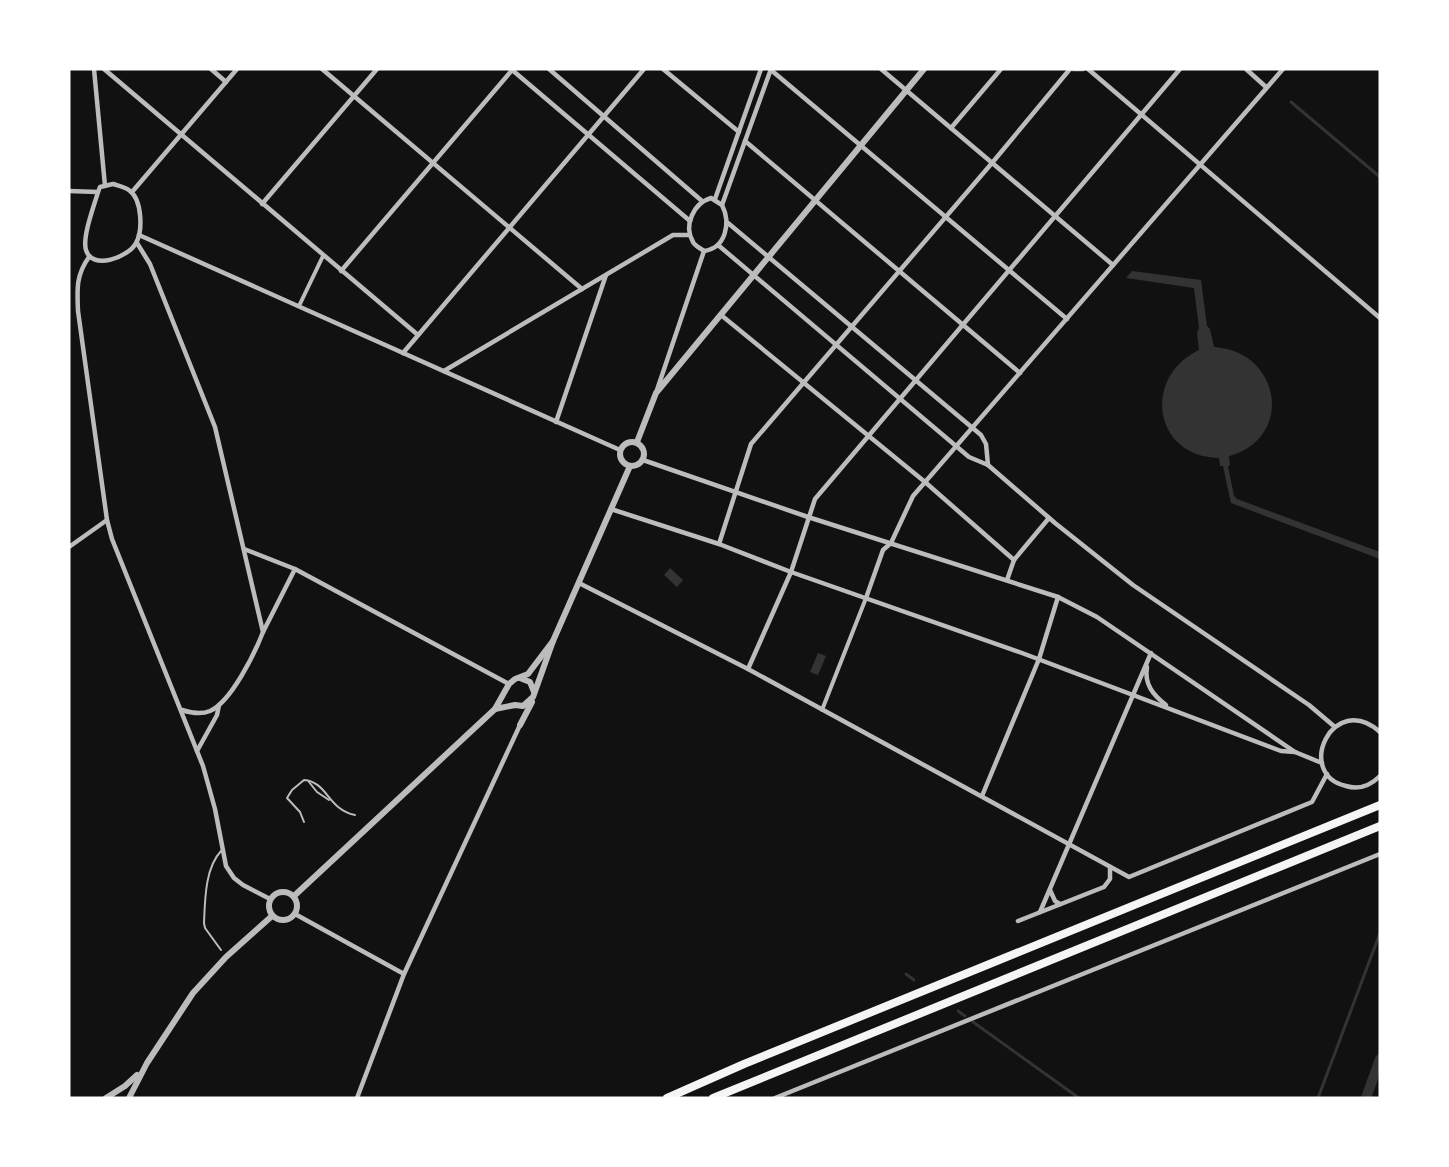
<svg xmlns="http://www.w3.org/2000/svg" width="1449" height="1167" font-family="'Space Grotesk',sans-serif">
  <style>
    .water { fill: #333 }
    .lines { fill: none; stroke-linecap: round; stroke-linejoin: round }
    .stream { stroke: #333; stroke-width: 3 }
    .canal { stroke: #333; stroke-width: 10 }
    .service { stroke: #bcbcbc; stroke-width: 2 }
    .pedestrian { stroke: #bcbcbc; stroke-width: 4 }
    .minor { stroke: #bcbcbc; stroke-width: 4.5 }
    .tertiary { stroke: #bcbcbc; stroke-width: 6 }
    .trunk { stroke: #f5f5f5; stroke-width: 8 }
  </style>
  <rect width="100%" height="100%" fill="#111"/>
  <!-- water -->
  <g class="water">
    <path d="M 1132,271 L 1201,280 L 1207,326 L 1210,329 L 1214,347 C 1281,351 1295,438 1229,456 L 1230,465 L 1228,466 L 1234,496 L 1237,499 L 1380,552 L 1380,559 L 1231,503 L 1223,466 L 1220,466 L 1219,458 C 1153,457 1142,377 1199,350 L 1197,333 L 1199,328 L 1194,288 L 1126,278 Z"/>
    <polygon points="670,568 683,580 677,587 664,575"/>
    <polygon points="818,653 826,656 818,675 810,672"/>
  </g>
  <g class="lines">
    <!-- stream -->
    <g class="stream">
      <polyline points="1291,102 1380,177"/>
      <polyline points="906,974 914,980"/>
      <polyline points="958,1011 965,1016"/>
      <polyline points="973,1022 1079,1098"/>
      <polyline points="1318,1098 1380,933"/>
    </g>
    <!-- canal -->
    <polyline class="canal" points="1366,1098 1380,1059"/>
    <!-- service -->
    <g class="service">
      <polyline points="309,782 317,792 329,800"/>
      <path d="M 304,822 L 300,812 L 287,798 L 292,790 L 304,780 C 328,782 327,809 355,815"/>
      <path d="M 221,950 L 205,928 L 204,923 C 205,900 205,868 221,851"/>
    </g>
    <!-- pedestrian -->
    <g class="pedestrian">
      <polyline points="299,306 323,256"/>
      <polyline points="822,710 866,598"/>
    </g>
    <!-- minor -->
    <g class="minor">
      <polyline points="94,69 105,186"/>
      <polyline points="104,69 418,335"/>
      <polyline points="211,69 226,82"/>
      <polyline points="322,69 582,289"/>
      <polyline points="511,69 690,221"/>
      <polyline points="549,69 702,201"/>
      <polyline points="663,69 739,132"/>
      <polyline points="881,69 1113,265"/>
      <polyline points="1073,69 1083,69"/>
      <polyline points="1088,69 1380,318"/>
      <polyline points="1246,69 1266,87"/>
      <polyline points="771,70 1067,319"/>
      <polyline points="951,128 1001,69"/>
      <polyline points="745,141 1020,373"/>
      <path d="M 113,184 C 119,186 126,187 130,191 C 142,200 143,231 136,243 C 129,257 92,271 86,250 C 82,237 94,206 98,192 L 100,187 Z"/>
      <polyline points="69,191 98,192"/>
      <polyline points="132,192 237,69"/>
      <path d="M 711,198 L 722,205 C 731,223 726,248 704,251 C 700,248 695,246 693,242 C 683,225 694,203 711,198 Z"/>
      <polyline points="715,199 761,69"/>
      <polyline points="262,204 377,69"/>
      <polyline points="722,205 771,69"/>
      <polyline points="728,223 981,435 986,444 988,465"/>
      <polyline points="139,235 620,450"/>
      <path d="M 137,243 L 150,264 L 215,427 L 263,632 C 255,653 231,702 210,711 C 200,715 191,713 182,710"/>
      <polyline points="718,245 969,457 988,465 1055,523 1133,585 1309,705 1335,727"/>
      <path d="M 89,257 C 76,275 77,289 78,311 L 107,520 L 112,539 L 203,766 L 215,809 L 226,866 L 234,878 L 243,885 L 270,899"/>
      <polyline points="341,271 513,69"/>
      <polyline points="721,315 925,482 1014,560"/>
      <polyline points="403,353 644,69"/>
      <polyline points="444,371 673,235 690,235"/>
      <polyline points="657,390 704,251"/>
      <polyline points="556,422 606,275"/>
      <polyline points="643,460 808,517 1058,597 1097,617 1295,752 1322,763"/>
      <polyline points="611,509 719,544 791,572 1022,653 1281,751 1295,752"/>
      <polyline points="719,544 751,444 992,163 1070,69"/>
      <polyline points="69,547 107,520"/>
      <polyline points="244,549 295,569 509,684"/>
      <polyline points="1007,580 1014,560 1049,518"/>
      <polyline points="579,583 748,669 1129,877 1312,802 1327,774"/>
      <polyline points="866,598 883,550 891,543 913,496 1283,69"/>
      <polyline points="263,632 295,569"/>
      <path d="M 1147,667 C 1144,684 1153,695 1166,705"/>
      <polyline points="748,669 791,572 815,499 1180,69"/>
      <path d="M 1380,732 C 1333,690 1294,774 1346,786 C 1359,790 1371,785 1380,776"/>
      <polyline points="197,751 217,715 219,705"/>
      <polyline points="982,796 1039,659 1058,597"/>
      <polyline points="1050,890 1055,901 1060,904"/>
      <polyline points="1040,912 1151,653"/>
      <polyline points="295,914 404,974"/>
      <polyline points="1018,921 1104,887 1110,879 1110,867"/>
      <polyline points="357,1098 404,974 520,725"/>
      <polyline points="775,1098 1380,854"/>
    </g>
    <!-- tertiary -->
    <g class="tertiary">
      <circle cx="632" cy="454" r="12"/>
      <polyline points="637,442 656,393 924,69"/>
      <polyline points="520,678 530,682 534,692"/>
      <polyline points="495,709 515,705 523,706 533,697 553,641 630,466"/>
      <polyline points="520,725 532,702"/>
      <circle cx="283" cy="906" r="14"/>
      <polyline points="294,896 495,709 509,684 515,679 528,674 553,641"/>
      <polyline points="106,1098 125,1086 137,1075"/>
      <polyline points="129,1098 147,1063 193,993 226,957 272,916"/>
    </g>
    <!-- trunk -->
    <g class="trunk">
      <polyline points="667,1098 744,1064 1380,805"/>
      <polyline points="713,1098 1380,826"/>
    </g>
  </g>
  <!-- border -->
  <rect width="1449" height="1167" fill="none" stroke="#ffffff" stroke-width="141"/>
</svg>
